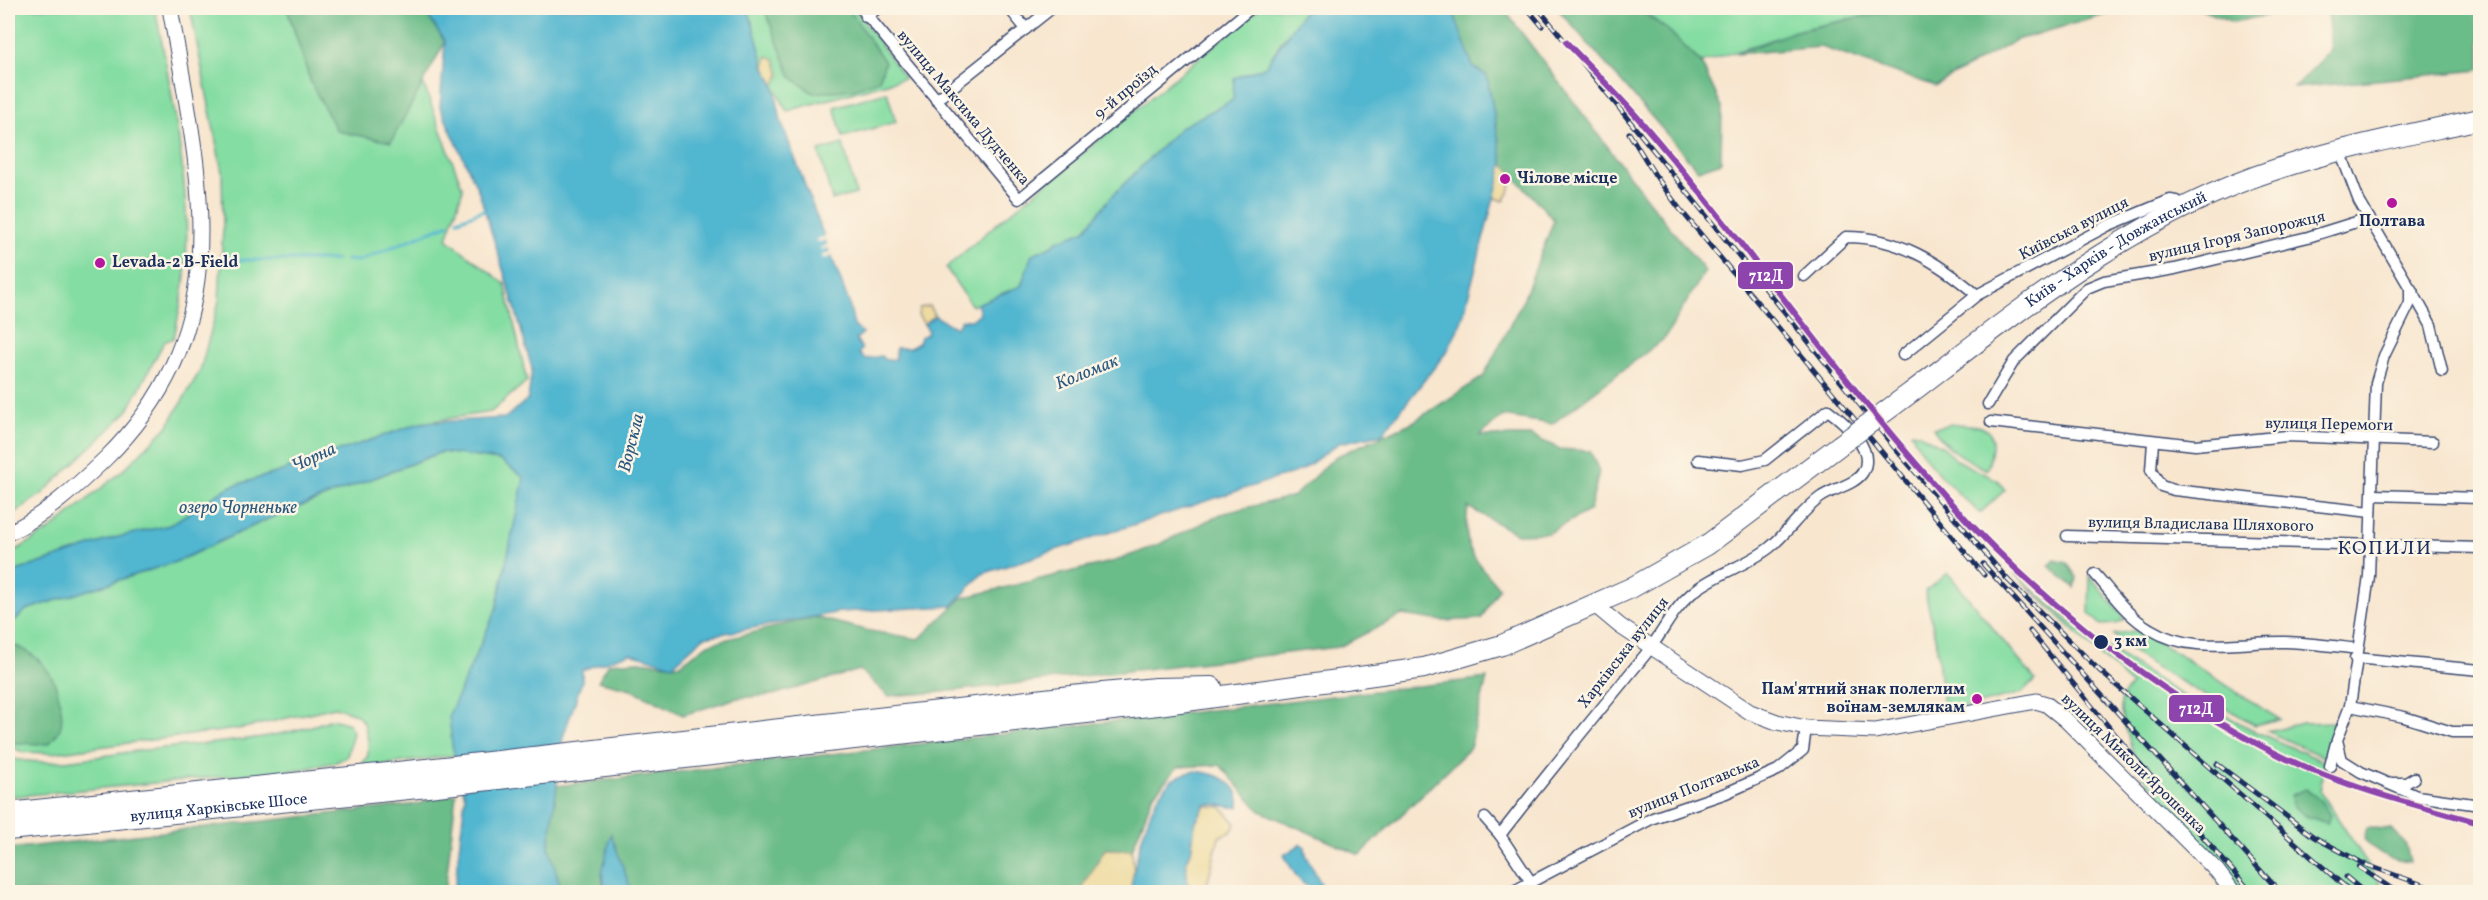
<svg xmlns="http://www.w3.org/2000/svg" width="2488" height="900" font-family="Vollkorn,serif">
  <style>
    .green { fill: #84dda2; stroke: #508680; stroke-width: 1.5 }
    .forest { fill: #6bbc88; stroke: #437673; stroke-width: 1.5 }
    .sand { fill: #eeda9e; stroke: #84847e; stroke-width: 1.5 }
    .water { fill: #51b6cf; stroke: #367296; stroke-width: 1.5 }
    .pier { fill: #f8e6cf }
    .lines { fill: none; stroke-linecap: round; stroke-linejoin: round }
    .stream { stroke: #51b6cf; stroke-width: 3 }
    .street-casing { stroke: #3c4a6f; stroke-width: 13 }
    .secondary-casing { stroke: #3c4a6f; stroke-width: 17 }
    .highway-casing { stroke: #3c4a6f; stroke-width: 22 }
    .street { stroke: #fff; stroke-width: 10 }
    .secondary { stroke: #fff; stroke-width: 15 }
    .highway { stroke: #fff; stroke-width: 20 }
    .rail-casing { stroke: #1b2f5e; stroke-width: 5 }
    .rail { stroke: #fcf5e5; stroke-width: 3; stroke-dasharray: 9; stroke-linecap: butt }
    .highway-bridge-casing { stroke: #3c4a6f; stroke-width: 22; stroke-linecap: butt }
    .highway-bridge { stroke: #fff; stroke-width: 20 }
    .rail-1-casing { stroke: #fcf5e5; stroke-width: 10 }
    .rail-1 { stroke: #8e44ad; stroke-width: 6 }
    .poi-dot { fill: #b5179e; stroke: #fcf5e5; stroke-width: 2 }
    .stop-dot { fill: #1b2f5e; stroke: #fcf5e5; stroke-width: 2 }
    .labels { text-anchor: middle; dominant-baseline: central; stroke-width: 5; stroke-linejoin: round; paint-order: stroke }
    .street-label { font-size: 16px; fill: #1b2f5e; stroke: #fcf5e5 }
    .poi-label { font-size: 16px; font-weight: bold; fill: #1b2f5e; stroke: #fcf5e5; text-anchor: start }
    .stop-label { font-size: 16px; font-weight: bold; fill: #1b2f5e; stroke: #fcf5e5; text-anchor: start }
    .water-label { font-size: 18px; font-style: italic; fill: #2b5880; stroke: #fcf5e5 }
    .quarter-label { font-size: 20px; letter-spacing: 1.5px; fill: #1b2f5e; stroke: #fcf5e5 }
    .line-badge { stroke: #fcf5e5; stroke-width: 2 }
    .badge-label { font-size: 16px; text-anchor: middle; font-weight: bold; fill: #fff }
  </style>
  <rect width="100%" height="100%" fill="#fcf5e5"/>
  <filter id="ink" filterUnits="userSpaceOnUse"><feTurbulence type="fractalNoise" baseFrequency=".0167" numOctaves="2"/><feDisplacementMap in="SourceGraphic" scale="12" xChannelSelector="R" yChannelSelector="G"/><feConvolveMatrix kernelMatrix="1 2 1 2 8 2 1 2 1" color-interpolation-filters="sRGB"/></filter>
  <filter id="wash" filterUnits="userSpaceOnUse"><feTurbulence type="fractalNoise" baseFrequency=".008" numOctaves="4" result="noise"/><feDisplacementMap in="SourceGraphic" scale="24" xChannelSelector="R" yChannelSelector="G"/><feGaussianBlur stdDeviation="1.35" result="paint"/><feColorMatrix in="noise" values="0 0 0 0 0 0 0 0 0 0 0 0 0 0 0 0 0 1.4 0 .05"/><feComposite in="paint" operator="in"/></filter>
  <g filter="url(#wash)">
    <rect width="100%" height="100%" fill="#f8e6cf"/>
    <!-- green -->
    <g class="green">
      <path d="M 8,8 L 155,8 C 171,87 193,195 185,275 C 183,296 178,317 174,338 L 164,342 L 127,412 L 42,494 L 8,517 Z"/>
      <polygon points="190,8 287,8 311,83 390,142 423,83 463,189 447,239 505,284 527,381 491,412 420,423 276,473 229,487 170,525 114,538 8,574 8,555 50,530 120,473 167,427 200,371 219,301 223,228 222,172"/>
      <path d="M 747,8 L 854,8 L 905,78 L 787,111 C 770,78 751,45 747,8 Z"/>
      <polygon points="1260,8 1311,8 1283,39 1265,67 1234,78 1233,100 1181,127 1111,197 1084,231 1057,241 1051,246 1032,254 1021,286 972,306 946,268 1000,221"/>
      <polygon points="1642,8 1903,8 1804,29 1701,63"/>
      <polygon points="887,92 896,122 843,137 834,107"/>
      <polygon points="843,144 856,194 832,200 819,151"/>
      <path d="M 1952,424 C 1991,425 1999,429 1987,470 C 1967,460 1945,448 1933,428 Z"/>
      <path d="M 1911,432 L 1918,433 L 1945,448 L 1956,460 L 1997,480 L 2005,490 L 1980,513 C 1953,489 1925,465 1911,432 Z"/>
      <polygon points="442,452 500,460 525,477 496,610 449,715 457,755 360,768 368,755 368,740 364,723 356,714 335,707 244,728 52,753 22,752 8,745 8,627 26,610 178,561 268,519"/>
      <polygon points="1948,573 2035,680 2022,693 1944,713 1936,641 1925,591"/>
      <polygon points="2014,573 2077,628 2195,704 2200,702 2259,733 2325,762 2320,791 2382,886 2391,892 2243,892 2138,770 2121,712 2121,698 2131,685"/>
      <polygon points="2090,576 2125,619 2116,624 2101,625 2089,613"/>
      <path d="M 2137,630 C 2186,656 2231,690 2279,719 L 2255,725 L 2142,659 L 2113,635 Z"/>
      <path d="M 332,719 L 349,724 L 353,732 L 347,757 L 336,762 L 303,769 L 8,797 L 8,758 C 51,768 101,755 145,750 C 204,743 277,741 332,719 Z"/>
      <polygon points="2336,722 2327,759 2267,731 2302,723"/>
    </g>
    <!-- forest -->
    <g class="forest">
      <polygon points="287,8 423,8 445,42 391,142 337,131 311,83"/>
      <polygon points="764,8 848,8 885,62 879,80 854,89 813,93 791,77"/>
      <path d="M 1453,8 L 1503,8 L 1647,199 L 1705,271 L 1665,338 L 1552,424 L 1503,416 L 1480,436 L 1532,436 L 1560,449 L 1590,451 L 1599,471 L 1590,510 L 1548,533 L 1517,534 L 1468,507 C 1462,550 1473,557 1499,588 L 1481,619 L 1443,621 L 1402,615 L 1339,647 L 942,692 L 888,696 L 860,670 L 772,695 L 737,698 L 683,715 L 631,689 L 598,681 L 609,663 L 638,661 L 679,665 L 708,644 L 814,617 L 870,631 L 919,639 L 962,598 L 1115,561 L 1158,545 L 1221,514 L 1294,496 L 1335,457 L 1413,422 L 1483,377 L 1524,298 L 1554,220 L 1503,164 L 1487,76 L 1473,67 L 1451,10 Z"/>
      <polygon points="1557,8 1636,8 1668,30 1701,63 1722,107 1721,162 1698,170"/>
      <polygon points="1903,8 2129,8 2016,40 1935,86 1821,47 1735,54 1795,31"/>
      <polygon points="2197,8 2304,8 2233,22"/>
      <polygon points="2327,8 2480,8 2480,70 2294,88 2331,50"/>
      <polygon points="2055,560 2067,563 2077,578 2075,588 2049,566"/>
      <path d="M 8,644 C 37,651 55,672 60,702 C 61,709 63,717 61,725 C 60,732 53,739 49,744 L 8,743 Z"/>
      <polygon points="1487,678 1470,748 1360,855 1260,811 1220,765 1178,767 1153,795 1132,850 1105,849 1083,887 1084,892 630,892 614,844 608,848 602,873 604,892 562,892 549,848 556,786"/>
      <polygon points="2306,789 2320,800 2330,815 2327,823 2306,816 2292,805 2291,795"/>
      <polygon points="456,794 445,892 8,892 8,849 419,804 437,796"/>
      <path d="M 2367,828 L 2391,829 L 2406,845 L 2410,862 C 2390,860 2378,854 2364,839 Z"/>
    </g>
    <!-- sand -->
    <g class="sand">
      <polygon points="767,56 775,59 780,75 774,85 765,68"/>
      <polygon points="1503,164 1513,174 1509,193 1504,201 1493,197"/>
      <polygon points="929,306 935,316 924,324 918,315 920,308"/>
      <polygon points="1205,806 1221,807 1236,823 1231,832 1219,837 1205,892 1188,892 1186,863 1191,852 1195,823"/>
      <polygon points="1105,849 1132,850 1134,875 1130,892 1084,892 1083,887"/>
    </g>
    <!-- water -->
    <g class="water">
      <polygon points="423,8 748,8 765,68 774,85 781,121 849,303 854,326 863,333 856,339 862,349 859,354 866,359 881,356 885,360 895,359 896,348 910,348 919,343 921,337 927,334 928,330 924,324 935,316 956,328 961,320 972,320 980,313 977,304 1021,286 1032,254 1051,247 1057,241 1084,231 1111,197 1181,127 1233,100 1234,78 1265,67 1306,8 1452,8 1473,67 1487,76 1503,164 1462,320 1448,350 1382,434 1339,443 1302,470 982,574 952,606 840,612 704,637 673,665 630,653 582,670 582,681 563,737 549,848 562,892 454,892 465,797 452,745 449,715 496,610 524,478 500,460 441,452 270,518 178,561 26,610 8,627 8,574 114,538 170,525 229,487 276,473 420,423 505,418 528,399 532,369 515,308 479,192 440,107 445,42"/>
      <path d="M 1195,771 C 1215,773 1242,782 1239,807 C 1227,809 1218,802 1205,805 L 1195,823 L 1191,852 L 1186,863 L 1188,892 L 1130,892 C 1135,863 1146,804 1169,783 C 1175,776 1186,773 1195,771 Z"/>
      <polygon points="611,834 632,892 606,892 602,873"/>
      <path d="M 1301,844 L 1305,847 L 1306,855 L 1323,888 C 1301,892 1294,872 1284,855 Z"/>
    </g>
    <!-- pier -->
    <polygon class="pier" points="826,236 834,256 823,259 822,255 830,252 828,248 821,250 820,248 827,245 826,240 818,242 817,239"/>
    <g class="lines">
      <!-- stream -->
      <g class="stream">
        <polyline points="458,220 484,210"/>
        <polyline points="239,260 336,260"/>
        <polyline points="346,260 358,261 449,224"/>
      </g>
    </g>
  </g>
  <g filter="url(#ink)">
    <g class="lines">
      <!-- street casing -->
      <g class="street-casing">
        <g id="street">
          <polyline points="861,8 1019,199 1251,8"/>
          <polyline points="1009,8 1026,29"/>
          <polyline points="866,17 878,8"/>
          <polyline points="936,100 1052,8"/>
          <polyline points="2340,151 2359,201 2410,288 2410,303 2384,356 2376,383 2369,576 2350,706 2337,740 2342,760 2361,772 2417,796 2480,805"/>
          <path d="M 1804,276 L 1846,237 C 1899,237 1938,262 1977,295"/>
          <polyline points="2411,289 2431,325 2442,371"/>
          <polyline points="1903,355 1977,295 2107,226 2170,200 2177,201 2182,210"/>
          <polyline points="1988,404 2014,361 2087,288 2104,281 2175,269 2308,237 2369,218"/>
          <polyline points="1991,422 2195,445 2287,436 2433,442"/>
          <polyline points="2153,442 2151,470 2161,486 2174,490 2371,512"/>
          <polyline points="2373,495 2480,498"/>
          <polyline points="2067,536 2480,548"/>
          <path d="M 2095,574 C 2112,593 2127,616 2150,629 C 2192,655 2239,641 2285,642 C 2309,643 2334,646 2358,649"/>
          <polyline points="2355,658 2480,670"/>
          <polyline points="2350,706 2404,717 2452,732 2480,732"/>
          <polyline points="2330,766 2336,743"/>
          <polyline points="2392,783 2406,783 2414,778"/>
          <polyline points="1485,818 1500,835"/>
          <path d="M 1531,882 L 1500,835 C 1547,774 1596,715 1645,655 C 1662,635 1671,611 1691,594 C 1714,574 1746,566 1769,548 C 1788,533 1802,510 1821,497 C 1834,488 1855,485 1863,472 C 1876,448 1844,422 1828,410 L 1765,460 L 1742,465 L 1698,460"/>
          <polyline points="1512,892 1653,818 1726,793 1778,770 1803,750 1806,728"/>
        </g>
      </g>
      <!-- secondary casing -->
      <g class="secondary-casing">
        <g id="secondary">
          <path d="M 8,533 C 43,517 77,486 105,459 C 242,325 199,175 170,8"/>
          <polyline points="1596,606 1620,626 1750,712 1777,722 1806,728 1875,731 2036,701 2046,704 2066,720 2217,871 2233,892"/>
        </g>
      </g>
      <!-- highway casing -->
      <g class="highway-casing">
        <g id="highway">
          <path id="s1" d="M 1913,391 C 2026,305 2140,213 2277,169 C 2343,147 2413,134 2480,119"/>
          <polyline points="8,813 426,769 1071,696 1156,688 1212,687"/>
          <path id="s2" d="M 8,830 L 428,787 L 1158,705 L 1424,668 L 1502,645 L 1631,588 L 1707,545 L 1840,445"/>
        </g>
      </g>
      <!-- street -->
      <use href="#street" class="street"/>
      <!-- secondary -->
      <use href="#secondary" class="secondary"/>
      <!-- highway -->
      <use href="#highway" class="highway"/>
      <!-- rail casing -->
      <g class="rail-casing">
        <g id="rail">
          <polyline points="1527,8 1542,26"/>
          <polyline points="1538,8 1893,446 2008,580 2099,670 2351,892"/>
          <polyline points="1629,133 1655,175 1679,208 1984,575"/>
          <polyline points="1983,564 2280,892"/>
          <polyline points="2030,631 2128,750 2251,892"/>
          <polyline points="2217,764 2314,837 2364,864 2443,892"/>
          <polyline points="2359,867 2397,892"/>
          <polyline points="2346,877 2364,892"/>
        </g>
      </g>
      <!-- rail -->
      <use href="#rail" class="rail"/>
      <!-- highway-bridge casing -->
      <g class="highway-bridge-casing">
        <polyline id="highway-bridge" points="1840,445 1913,391"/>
      </g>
      <!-- highway-bridge -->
      <use href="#highway-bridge" class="highway-bridge"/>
      <!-- rail-1 casing -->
      <g class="rail-1-casing">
        <path id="rail-1" d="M 1566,42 C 1590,67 1615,92 1638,118 C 1738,233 1825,359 1925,474 C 2022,587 2152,694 2287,759 C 2348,788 2415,805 2480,823"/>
      </g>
      <!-- rail-1 -->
      <use href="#rail-1" class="rail-1"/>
    </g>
  </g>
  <!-- markers -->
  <g class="poi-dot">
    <circle cx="1505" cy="179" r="6"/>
    <circle cx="2392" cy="203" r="6"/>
    <circle cx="100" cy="263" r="6"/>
    <circle cx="1977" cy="699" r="6"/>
  </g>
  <circle class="stop-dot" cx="2101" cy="642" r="8"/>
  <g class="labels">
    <!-- street labels -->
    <g class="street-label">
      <text transform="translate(1126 92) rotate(-40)">9-й проїзд</text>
      <text transform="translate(963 108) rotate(50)">вулиця Максима Дудченка</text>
      <text transform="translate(2074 229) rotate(-27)">Київська вулиця</text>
      <text transform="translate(2237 237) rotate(-13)">вулиця Ігоря Запорожця</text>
      <text stroke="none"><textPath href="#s1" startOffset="248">Київ - Харків - Довжанський</textPath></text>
      <text transform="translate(2329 425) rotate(1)">вулиця Перемоги</text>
      <text transform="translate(2201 525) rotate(1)">вулиця Владислава Шляхового</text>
      <text transform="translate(1624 653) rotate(-52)">Харківська вулиця</text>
      <text transform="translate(2133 764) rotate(44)">вулиця Миколи Ярошенка</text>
      <text transform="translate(1694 788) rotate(-22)">вулиця Полтавська</text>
      <text stroke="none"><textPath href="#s2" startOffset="212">вулиця Харківське Шосе</textPath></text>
    </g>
    <!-- poi labels -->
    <g class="poi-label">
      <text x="1517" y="179">Чілове місце</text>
      <text x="2392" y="222" text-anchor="middle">Полтава</text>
      <text x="112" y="263">Levada-2 B-Field</text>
      <text x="1965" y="690" text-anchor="end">Пам'ятний знак полеглим<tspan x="1965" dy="18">воїнам-землякам</tspan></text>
    </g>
    <!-- stop labels -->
    <g class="stop-label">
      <text x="2114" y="642">3 км</text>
    </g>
    <!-- water labels -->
    <g class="water-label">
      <text transform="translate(1087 373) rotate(-22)">Коломак</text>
      <text transform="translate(632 443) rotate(-76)">Ворскла</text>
      <text transform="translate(314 458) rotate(-25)">Чорна</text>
      <text x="238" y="508">озеро Чорненьке</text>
    </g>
    <!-- quarter labels -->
    <g class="quarter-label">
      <text x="2385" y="549">КОПИЛИ</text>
    </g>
  </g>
  <g class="line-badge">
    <rect x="1737" y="261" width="57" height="29" rx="6" fill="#8e44ad"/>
    <rect x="2168" y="694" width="57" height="29" rx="6" fill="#8e44ad"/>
  </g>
  <g class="badge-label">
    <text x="1766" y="281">712Д</text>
    <text x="2196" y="714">712Д</text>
  </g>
  <!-- margin -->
  <rect width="2488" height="900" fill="none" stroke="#fcf5e5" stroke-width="30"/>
</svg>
